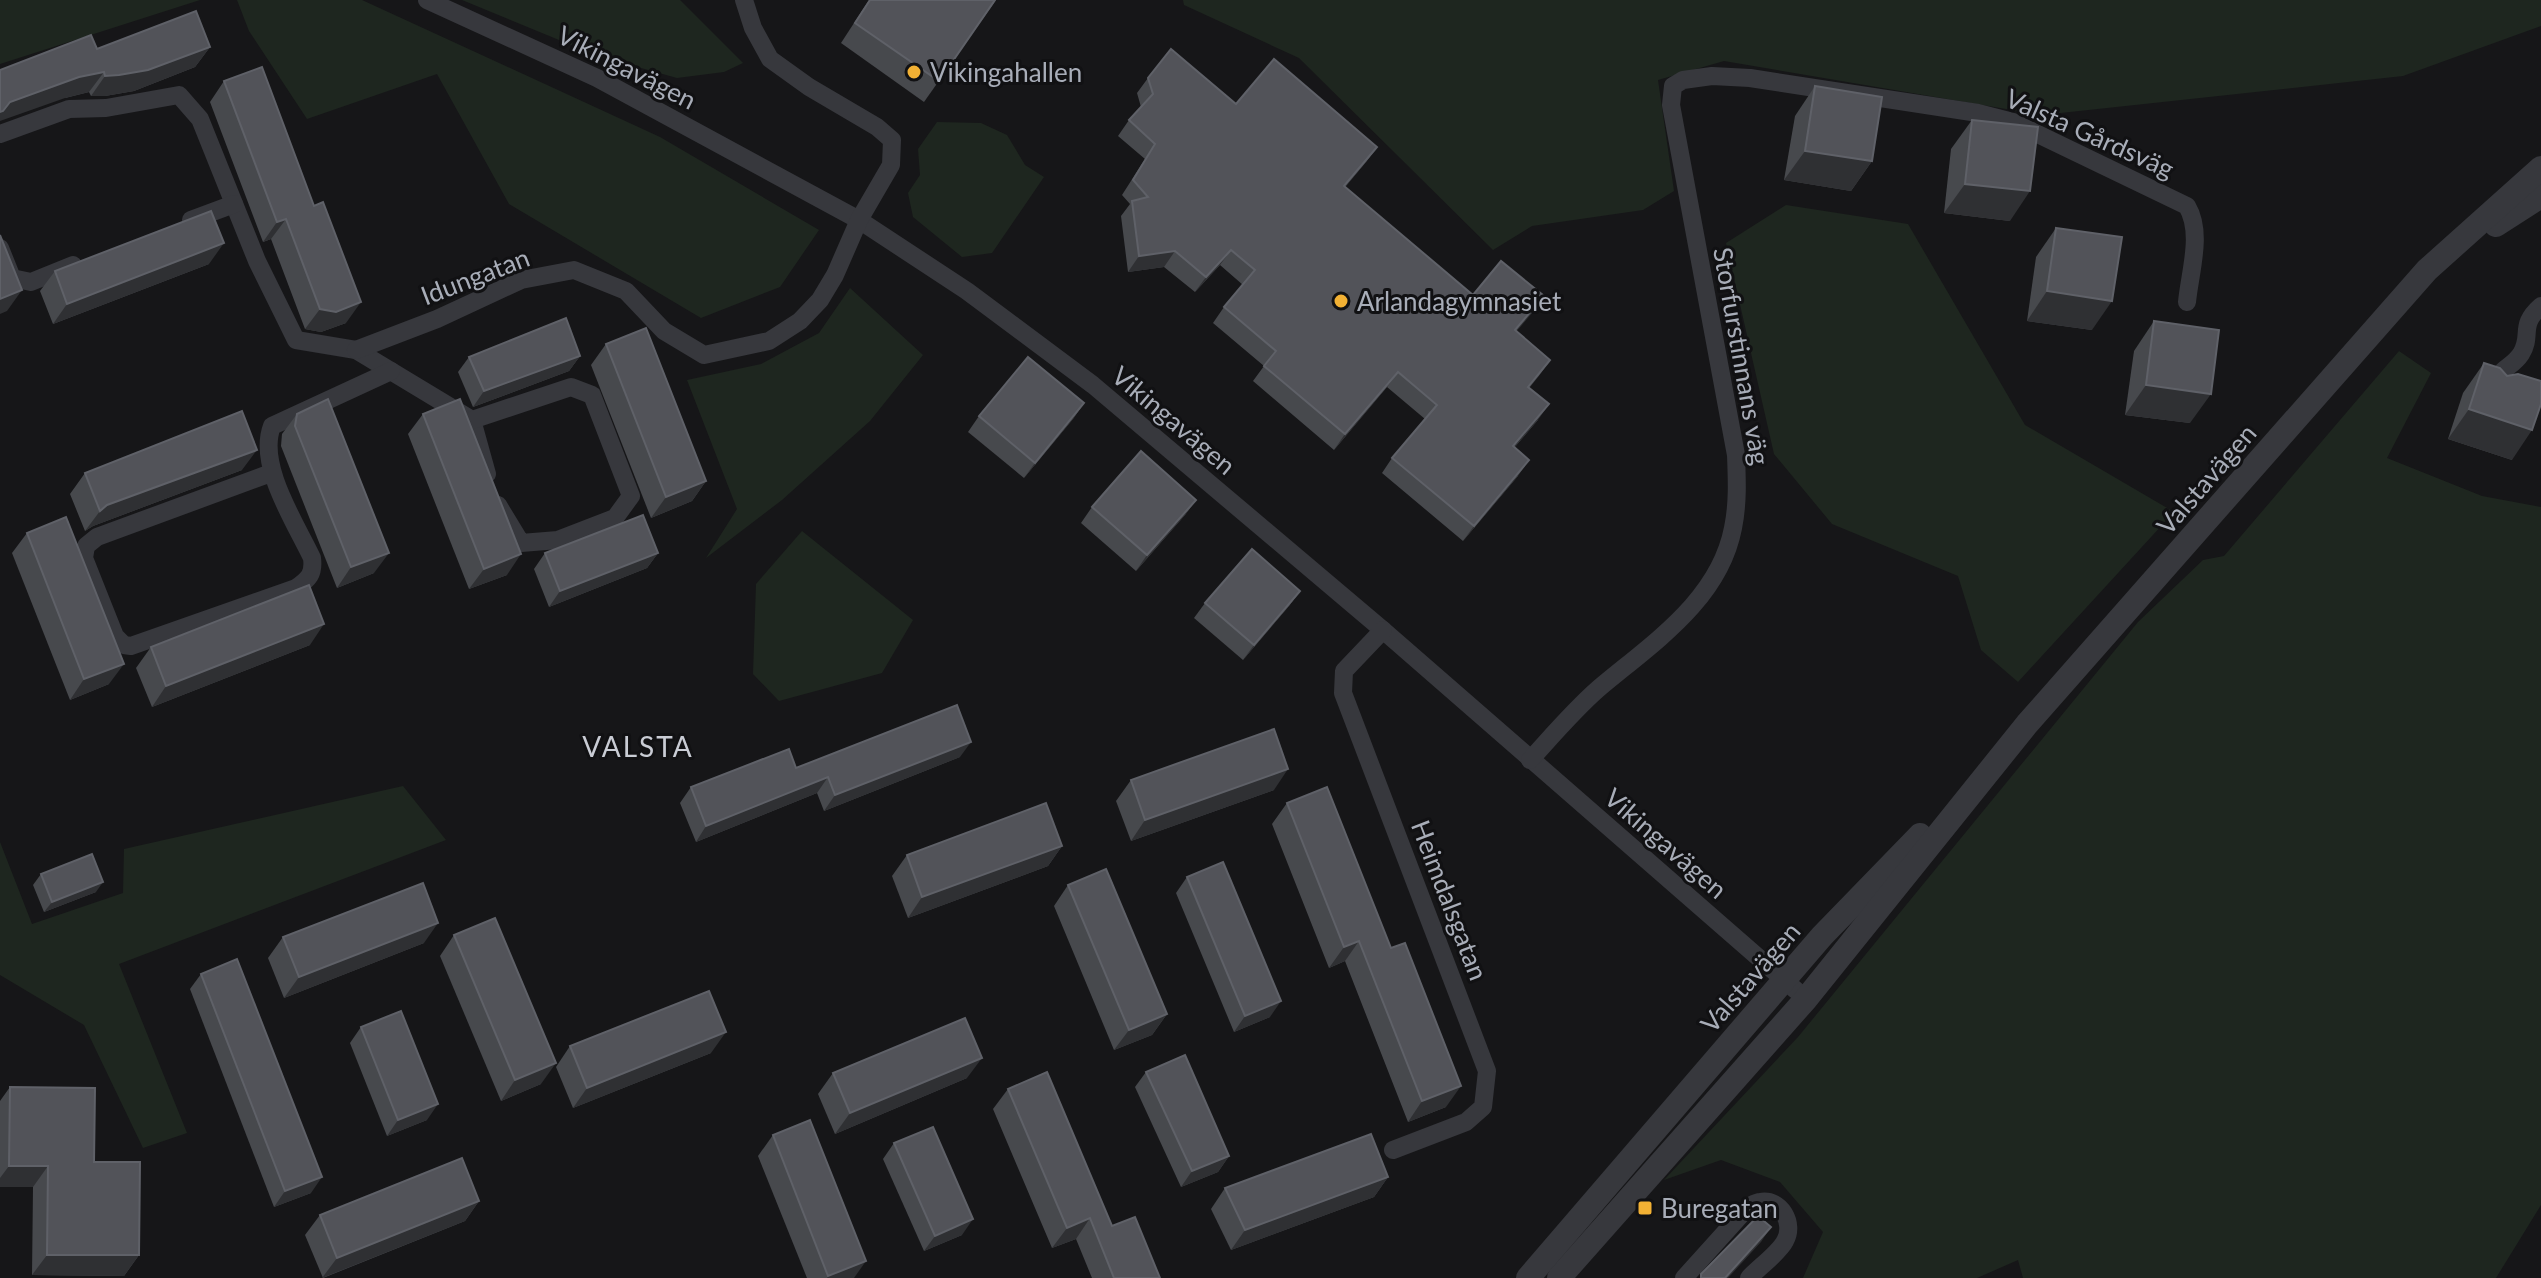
<svg xmlns="http://www.w3.org/2000/svg" width="2541" height="1278" font-family="Lato,sans-serif">
  <style>
    .green { fill: #1e261f }
    .lines { fill: none; stroke-linecap: round; stroke-linejoin: round }
    .minor { stroke: #37383d; stroke-width: 18 }
    .tertiary { stroke: #37383d; stroke-width: 24 }
    .wall { fill: #47494d }
    .shaded-wall { fill: #2f3033 }
    .building { fill: #525359; stroke: #5f6168; stroke-width: 2 }
    .poi-dot { fill: #f2b134; stroke: #111113; stroke-width: 3 }
    .labels { text-anchor: middle; dominant-baseline: central; stroke-width: 6; stroke-linejoin: round; paint-order: stroke }
    .street-label { font-size: 26px; fill: #a8adb8; stroke: #111113 }
    .poi-label { font-size: 26px; fill: #a8adb8; stroke: #111113; text-anchor: start }
    .neighbourhood-label { font-size: 28px; letter-spacing: 2px; fill: #c9ccd4; stroke: #111113 }
  </style>
  <rect width="100%" height="100%" fill="#161618"/>
  <!-- green -->
  <g class="green">
    <polygon points="0,0 200,0 0,64"/>
    <polygon points="237,0 362,0 660,137 819,230 780,287 701,318 509,204 437,74 307,119 249,31"/>
    <polygon points="462,0 680,0 743,63 724,72 677,78 598,56"/>
    <polygon points="1183,0 2541,0 2541,26 2403,76 2042,115 1724,61 1658,80 1674,191 1643,210 1532,226 1493,250 1299,58 1184,5"/>
    <polygon points="937,122 981,123 1007,135 1025,165 1044,177 992,253 962,257 913,217 908,193 920,175 918,149"/>
    <polygon points="1786,205 1908,224 2025,425 2174,512 2018,682 1981,650 1958,576 1832,524 1774,454 1726,243"/>
    <polygon points="850,288 923,355 870,421 782,500 706,558 737,509 687,380 761,364 819,333"/>
    <polygon points="2399,351 2431,373 2387,458 2482,496 2541,507 2541,1205 2496,1278 2023,1278 2018,1260 1977,1278 1803,1278 1823,1232 1780,1182 1721,1160 1664,1180 1798,1037 2138,622 2203,560 2224,556"/>
    <polygon points="802,531 913,620 882,673 779,701 753,674 756,584"/>
    <polygon points="403,786 446,840 119,964 187,1133 143,1148 84,1025 0,975 0,842 32,924 123,893 124,849"/>
  </g>
  <g class="lines">
    <!-- minor -->
    <g class="minor">
      <polyline points="427,0 597,78 859,220 967,291 1093,385 1383,630 1806,999"/>
      <polyline points="0,134 69,109 106,108 179,95 200,119 257,261 296,340 356,350 472,420 487,474"/>
      <polyline points="191,220 234,204"/>
      <polyline points="0,248 12,278 31,282 73,265"/>
      <polyline points="356,350 437,319 521,280 574,270 626,291 664,331 704,355 769,341 800,321 820,300 835,275 859,220 891,165 892,140 877,127 809,87 770,59 753,28 744,0"/>
      <path d="M 2492,389 C 2500,366 2511,369 2521,354 C 2533,335 2518,326 2541,306"/>
      <polyline points="472,420 571,387 592,395 631,496 615,518 558,540 521,543 498,505"/>
      <path d="M 271,473 L 97,537 L 86,546 L 84,558 L 115,636 L 124,645 L 131,646 L 296,588 C 309,579 314,574 312,558 C 295,522 257,465 272,426 L 391,371"/>
      <polyline points="1383,630 1344,671 1343,693 1487,1071 1483,1107 1466,1122 1393,1150"/>
      <path d="M 1530,760 C 1552,736 1574,710 1598,689 C 1651,644 1719,601 1733,528 C 1738,504 1737,480 1736,455 L 1671,105 L 1673,86 L 1683,80 L 1712,76 L 1750,78 L 1978,113 L 2013,122 L 2187,206 C 2203,233 2190,271 2187,302"/>
      <path d="M 1684,1278 L 1748,1207 C 1752,1205 1756,1202 1760,1202 C 1781,1198 1795,1224 1785,1241 C 1779,1253 1758,1268 1749,1278"/>
    </g>
    <!-- tertiary -->
    <g class="tertiary">
      <polyline points="2496,225 2541,196"/>
      <polyline points="1528,1278 1822,936 1920,835"/>
      <polyline points="1559,1278 1806,999 2027,724 2427,270 2541,168"/>
    </g>
  </g>
  <!-- wall -->
  <g class="wall">
    <polygon points="869,0 996,0 924,102 841,43"/>
    <polygon points="210,47 195,67 134,91 105,96 91,96 89,92 65,98 97,49"/>
    <polygon points="1148,78 1377,147 1366,162 1345,187 1473,295 1544,296 1516,331 1550,360 1529,388 1538,420 1514,448 1518,476 1463,541 1382,473 1392,458 1425,419 1387,387 1334,450 1253,381 1264,366 1213,323 1224,307 1243,285 1220,265 1195,292 1164,267 1128,272 1121,216 1130,204 1122,195 1145,159 1118,136 1129,120 1141,107 1137,93"/>
    <polygon points="224,81 346,323 321,332 305,329 271,239 263,242 210,102"/>
    <polygon points="1815,86 1872,161 1851,191 1784,180 1795,116"/>
    <polygon points="1972,120 2010,221 1944,213 1951,149"/>
    <polygon points="2056,228 2092,330 2027,321 2036,257"/>
    <polygon points="209,264 53,324 40,291 55,271"/>
    <polygon points="2154,321 2190,423 2125,415 2134,351"/>
    <polygon points="606,344 706,481 692,501 651,518 591,365"/>
    <polygon points="580,356 569,371 473,407 458,372 469,357"/>
    <polygon points="2484,363 2507,376 2512,460 2448,439 2463,393"/>
    <polygon points="1084,403 1073,419 1024,478 968,432 979,416"/>
    <polygon points="297,414 374,573 337,588 281,446 282,434"/>
    <polygon points="423,414 507,575 469,589 408,434"/>
    <polygon points="242,470 93,526 85,531 70,494 85,473"/>
    <polygon points="1196,500 1185,515 1136,571 1081,523 1092,507"/>
    <polygon points="27,533 109,684 70,700 12,553"/>
    <polygon points="545,553 658,553 647,568 549,607 534,569"/>
    <polygon points="1300,591 1289,606 1243,660 1194,618 1205,603"/>
    <polygon points="310,645 152,707 136,668 151,647"/>
    <polygon points="960,757 824,811 817,793 696,842 680,803 691,787 796,768"/>
    <polygon points="1131,780 1274,790 1131,841 1116,801"/>
    <polygon points="1287,803 1391,948 1446,1107 1408,1122 1345,961 1329,968 1272,824"/>
    <polygon points="1062,846 1048,866 908,918 892,876 907,855"/>
    <polygon points="41,874 96,892 44,912 33,885"/>
    <polygon points="1187,877 1270,1017 1234,1032 1176,893"/>
    <polygon points="1068,885 1167,1014 1152,1035 1114,1050 1054,906"/>
    <polygon points="454,935 541,1084 501,1101 440,956"/>
    <polygon points="283,937 424,943 284,998 268,958"/>
    <polygon points="201,974 311,1193 274,1207 190,989"/>
    <polygon points="361,1027 427,1120 387,1136 350,1043"/>
    <polygon points="570,1046 711,1053 573,1108 556,1067"/>
    <polygon points="1146,1072 1229,1156 1218,1172 1181,1187 1135,1087"/>
    <polygon points="833,1073 967,1078 835,1134 818,1094"/>
    <polygon points="10,1087 94,1162 139,1255 124,1276 32,1275 33,1187 0,1187 0,1101"/>
    <polygon points="1008,1089 1112,1226 1160,1278 1092,1278 1076,1239 1052,1248 993,1109"/>
    <polygon points="773,1135 854,1278 807,1278 758,1156"/>
    <polygon points="894,1143 962,1235 924,1251 883,1159"/>
    <polygon points="1388,1177 1374,1197 1231,1250 1211,1209 1225,1188"/>
    <polygon points="479,1201 465,1221 323,1278 305,1235 320,1215"/>
  </g>
  <!-- shaded-wall -->
  <g class="shaded-wall">
    <polygon points="210,47 195,67 134,91 105,96 91,96 105,76"/>
    <polygon points="104,72 89,92 65,98 0,121 0,112 10,102 79,77"/>
    <polygon points="1377,147 1366,162 1333,202 1344,186"/>
    <polygon points="1805,151 1872,161 1851,191 1784,180"/>
    <polygon points="1965,184 2030,191 2010,221 1944,213"/>
    <polygon points="286,219 271,239 263,242 277,222"/>
    <polygon points="224,243 209,264 53,324 67,304"/>
    <polygon points="1231,250 1220,265 1195,292 1206,277"/>
    <polygon points="1175,251 1164,267 1128,272 1139,256"/>
    <polygon points="22,290 7,311 0,314 0,299"/>
    <polygon points="2047,291 2112,301 2092,330 2027,321"/>
    <polygon points="1544,296 1533,312 1504,346 1515,330"/>
    <polygon points="361,302 346,323 321,332 305,329 320,309"/>
    <polygon points="580,356 569,371 473,407 484,391"/>
    <polygon points="1550,360 1539,376 1517,403 1528,387"/>
    <polygon points="1398,372 1387,387 1334,450 1345,434"/>
    <polygon points="2146,385 2211,394 2190,423 2125,415"/>
    <polygon points="1084,403 1073,419 1024,478 1035,463"/>
    <polygon points="1549,404 1538,420 1502,462 1513,446"/>
    <polygon points="2469,409 2532,430 2512,460 2448,439"/>
    <polygon points="257,450 242,470 93,526 85,531 100,511 107,505"/>
    <polygon points="1529,460 1518,476 1463,541 1474,526"/>
    <polygon points="706,481 692,501 651,518 666,497"/>
    <polygon points="1196,500 1185,515 1136,571 1147,555"/>
    <polygon points="389,553 374,573 337,588 351,567"/>
    <polygon points="658,553 647,568 549,607 560,591"/>
    <polygon points="521,554 507,575 469,589 484,569"/>
    <polygon points="1300,591 1289,606 1243,660 1254,645"/>
    <polygon points="324,624 310,645 152,707 166,686"/>
    <polygon points="124,664 109,684 70,700 84,679"/>
    <polygon points="971,742 960,757 824,811 835,795"/>
    <polygon points="1288,769 1274,790 1131,841 1145,820"/>
    <polygon points="828,777 817,793 696,842 706,826"/>
    <polygon points="1062,846 1048,866 908,918 922,897"/>
    <polygon points="103,882 96,892 44,912 52,902"/>
    <polygon points="438,923 424,943 284,998 299,977"/>
    <polygon points="1359,941 1345,961 1329,968 1344,947"/>
    <polygon points="1281,1001 1270,1017 1234,1032 1245,1016"/>
    <polygon points="1167,1014 1152,1035 1114,1050 1129,1030"/>
    <polygon points="726,1032 711,1053 573,1108 587,1088"/>
    <polygon points="982,1058 967,1078 835,1134 850,1113"/>
    <polygon points="556,1063 541,1084 501,1101 515,1080"/>
    <polygon points="1461,1086 1446,1107 1408,1122 1422,1101"/>
    <polygon points="438,1104 427,1120 387,1136 398,1120"/>
    <polygon points="1229,1156 1218,1172 1181,1187 1192,1171"/>
    <polygon points="9,1166 48,1166 33,1187 0,1187 0,1178"/>
    <polygon points="322,1177 311,1193 274,1207 285,1191"/>
    <polygon points="1388,1177 1374,1197 1231,1250 1245,1230"/>
    <polygon points="479,1201 465,1221 322,1278 337,1258"/>
    <polygon points="1090,1218 1076,1239 1052,1248 1067,1228"/>
    <polygon points="973,1219 962,1235 924,1251 935,1236"/>
    <polygon points="1771,1227 1761,1242 1728,1278 1725,1278"/>
    <polygon points="47,1255 139,1255 124,1276 32,1275"/>
    <polygon points="866,1261 854,1278 827,1278 828,1276"/>
  </g>
  <!-- building -->
  <g class="building">
    <polygon points="870,0 995,0 939,81 855,23"/>
    <polygon points="196,11 210,47 148,70 119,75 105,76 104,72 79,77 10,102 3,111 0,112 0,70 91,35 97,49"/>
    <polygon points="1171,49 1236,104 1274,59 1377,147 1344,186 1473,295 1501,261 1544,296 1515,330 1550,360 1528,387 1549,404 1513,446 1529,460 1474,526 1392,458 1437,405 1398,372 1345,434 1264,366 1276,351 1224,307 1255,270 1231,250 1206,277 1175,251 1139,256 1132,201 1148,197 1133,180 1155,144 1129,120 1153,94 1148,78"/>
    <polygon points="262,67 314,206 323,202 361,302 336,312 320,309 286,219 277,222 224,81"/>
    <polygon points="1815,86 1882,97 1872,161 1805,151"/>
    <polygon points="1972,120 2038,127 2030,191 1965,184"/>
    <polygon points="211,211 224,243 67,304 55,271"/>
    <polygon points="2056,228 2122,237 2112,301 2047,291"/>
    <polygon points="0,235 22,290 0,299"/>
    <polygon points="566,318 580,356 484,391 469,357"/>
    <polygon points="2154,321 2219,330 2211,394 2146,385"/>
    <polygon points="646,328 706,481 666,497 606,344"/>
    <polygon points="1028,357 1084,403 1035,463 979,416"/>
    <polygon points="2484,363 2500,368 2507,376 2518,374 2541,381 2541,404 2532,430 2469,409"/>
    <polygon points="328,399 389,553 351,567 295,426 297,414"/>
    <polygon points="460,399 521,554 484,569 423,414"/>
    <polygon points="242,411 257,450 107,505 100,511 85,473"/>
    <polygon points="1141,451 1196,500 1147,555 1092,507"/>
    <polygon points="643,515 658,553 560,591 545,553"/>
    <polygon points="66,517 124,664 84,679 27,533"/>
    <polygon points="1252,549 1300,591 1254,645 1205,603"/>
    <polygon points="309,585 324,624 166,686 151,647"/>
    <polygon points="957,705 971,742 835,795 828,777 706,826 691,787 789,749 796,768"/>
    <polygon points="1274,729 1288,769 1145,820 1131,780"/>
    <polygon points="1327,787 1391,948 1405,943 1461,1086 1422,1101 1359,941 1344,947 1287,803"/>
    <polygon points="1046,803 1062,846 922,897 907,855"/>
    <polygon points="92,854 103,882 52,902 41,874"/>
    <polygon points="1223,862 1281,1001 1245,1016 1187,877"/>
    <polygon points="1106,869 1167,1014 1129,1030 1068,885"/>
    <polygon points="423,883 438,923 299,977 283,937"/>
    <polygon points="495,918 556,1063 515,1080 454,935"/>
    <polygon points="237,959 322,1177 285,1191 201,974"/>
    <polygon points="709,991 726,1032 587,1088 570,1046"/>
    <polygon points="401,1011 438,1104 398,1120 361,1027"/>
    <polygon points="965,1018 982,1058 850,1113 833,1073"/>
    <polygon points="1185,1055 1229,1156 1192,1171 1146,1072"/>
    <polygon points="1047,1072 1112,1226 1135,1217 1160,1278 1114,1278 1090,1218 1067,1228 1008,1089"/>
    <polygon points="10,1087 95,1088 94,1162 140,1162 139,1255 47,1255 48,1166 9,1166"/>
    <polygon points="810,1120 866,1261 828,1276 773,1135"/>
    <polygon points="933,1127 973,1219 935,1236 894,1143"/>
    <polygon points="1371,1134 1388,1177 1245,1230 1225,1188"/>
    <polygon points="462,1158 479,1201 337,1258 320,1215"/>
    <polygon points="1758,1216 1771,1227 1725,1278 1701,1278 1701,1274"/>
  </g>
  <!-- markers -->
  <g class="poi-dot">
    <circle cx="914" cy="72" r="8"/>
    <circle cx="1341" cy="301" r="8"/>
    <rect x="1637" y="1200" width="16" height="16" rx="4"/>
  </g>
  <g class="labels">
    <!-- street labels -->
    <g class="street-label">
      <text transform="translate(627 67) rotate(27)">Vikingavägen</text>
      <text transform="translate(2090 133) rotate(24)">Valsta Gårdsväg</text>
      <text transform="translate(475 276) rotate(-21)">Idungatan</text>
      <text transform="translate(1742 356) rotate(80)">Storfurstinnans väg</text>
      <text transform="translate(1174 420) rotate(40)">Vikingavägen</text>
      <text transform="translate(2206 479) rotate(-49)">Valstavägen</text>
      <text transform="translate(1666 843) rotate(41)">Vikingavägen</text>
      <text transform="translate(1450 900) rotate(69)">Heimdalsgatan</text>
      <text transform="translate(1750 977) rotate(-49)">Valstavägen</text>
    </g>
    <!-- poi labels -->
    <g class="poi-label">
      <text x="930" y="72">Vikingahallen</text>
      <text x="1357" y="301">Arlandagymnasiet</text>
      <text x="1661" y="1208">Buregatan</text>
    </g>
    <!-- neighbourhood labels -->
    <g class="neighbourhood-label">
      <text x="638" y="746">VALSTA</text>
    </g>
  </g>
</svg>
